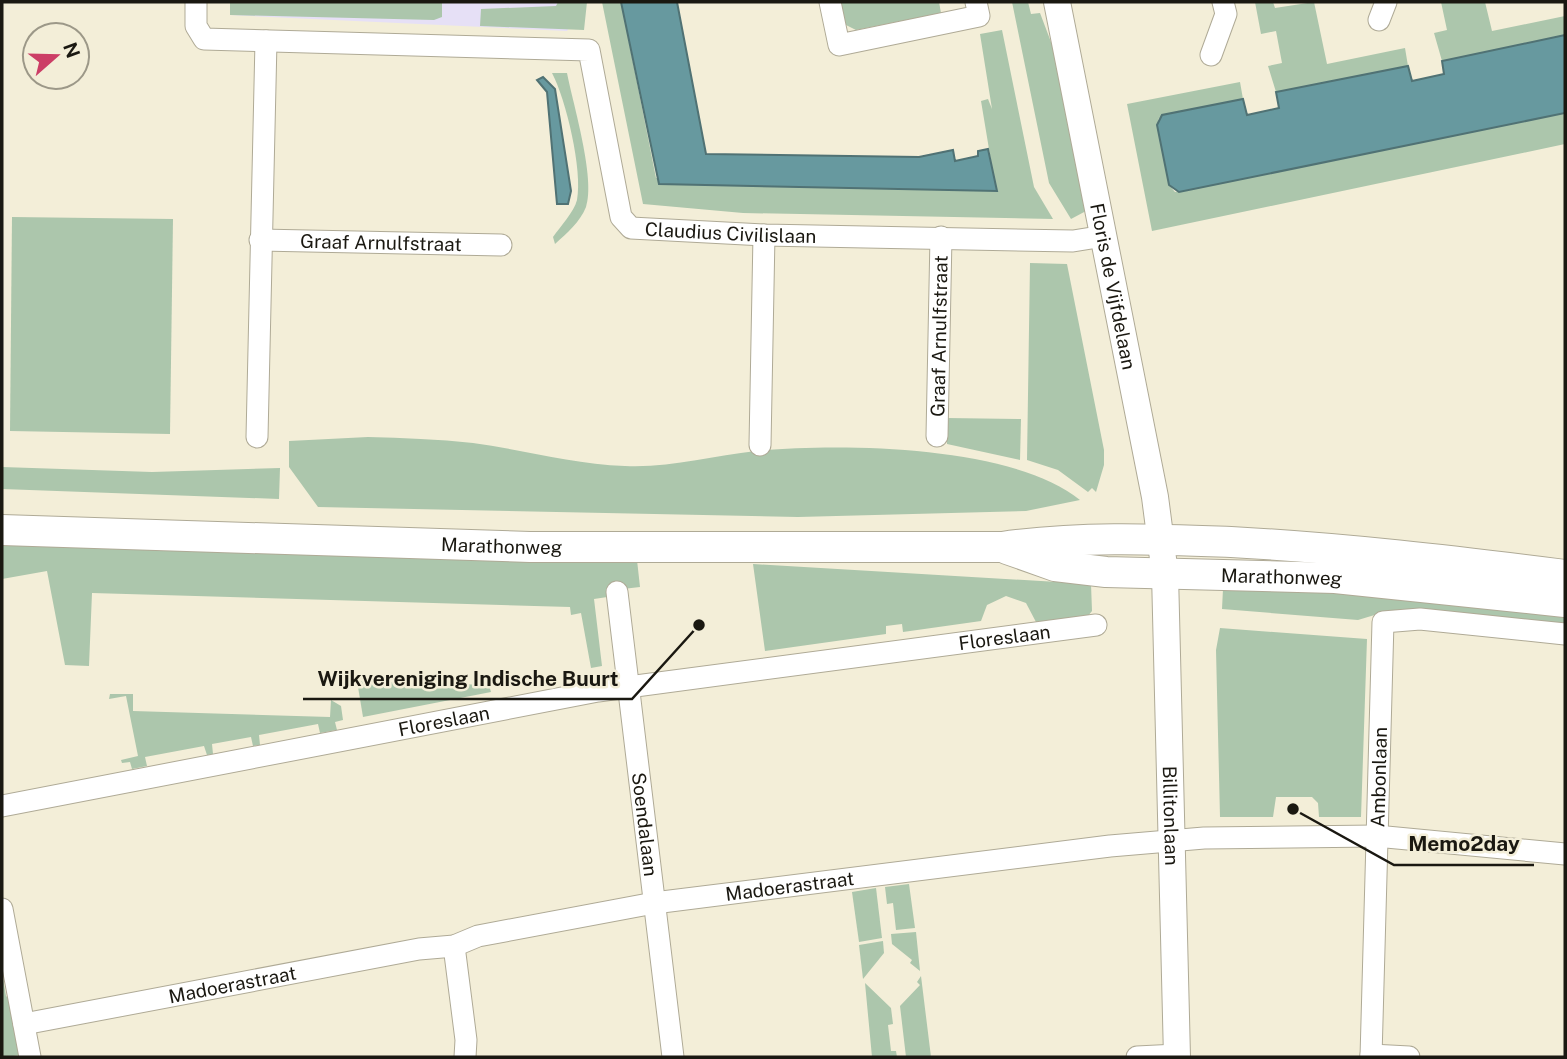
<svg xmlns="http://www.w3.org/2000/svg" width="1567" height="1059" font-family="'Public Sans',sans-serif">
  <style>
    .education { fill: #e6e0f6 }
    .green { fill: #acc6ac }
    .water { fill: #67999f; stroke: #507274; stroke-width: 2 }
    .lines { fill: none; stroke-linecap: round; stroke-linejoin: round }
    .minor-casing { stroke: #afaa96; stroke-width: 23 }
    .tertiary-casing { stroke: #afaa96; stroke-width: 28 }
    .secondary-casing { stroke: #afaa96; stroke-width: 32 }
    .minor { stroke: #fff; stroke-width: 21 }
    .tertiary { stroke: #fff; stroke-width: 26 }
    .secondary { stroke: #fff; stroke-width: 30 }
    .labels { text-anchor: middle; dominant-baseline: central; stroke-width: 5; stroke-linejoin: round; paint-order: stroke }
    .street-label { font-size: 19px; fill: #1a1811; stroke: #f3eed8 }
    .leader { fill: none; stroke: #1a1811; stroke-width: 2.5 }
    .callout-dot { fill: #1a1811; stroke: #f3eed8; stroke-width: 2.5 }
    .callout-label { font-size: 21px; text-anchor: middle; font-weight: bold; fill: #1a1811; stroke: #f3eed8; stroke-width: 5; stroke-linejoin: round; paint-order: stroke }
  </style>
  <rect width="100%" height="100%" fill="#f3eed8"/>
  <!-- education -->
  <polygon class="education" points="230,2 584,2 584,5 567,31 230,15"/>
  <!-- green -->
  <g class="green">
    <polygon points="230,2 442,2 442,17 434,20 230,15"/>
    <polygon points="558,2 587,2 584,30 480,26 481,9 556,6"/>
    <polygon points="602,2 621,2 656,178 996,191 981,101 988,99 992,109 980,34 1002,30 1034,187 1053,219 743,213 643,204"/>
    <polygon points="838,2 939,2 941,13 856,30 844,24"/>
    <polygon points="1012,2 1028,2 1031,14 1040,13 1054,50 1086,211 1071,219 1049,183"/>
    <polygon points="1255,2 1273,2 1275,8 1314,2 1327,64 1405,48 1408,66 1276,92 1268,66 1282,63 1276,31 1261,34"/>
    <polygon points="1441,2 1485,2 1492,31 1565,16 1565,35 1442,61 1434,33 1447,30"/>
    <path d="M 552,73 L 567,73 C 573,104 596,179 586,207 C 580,222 567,233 555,244 L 553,237 C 560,227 574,212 577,200 C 583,171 566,99 552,73 Z"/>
    <polygon points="1240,82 1243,99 1159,118 1157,125 1169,185 1175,192 1565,113 1565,144 1152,231 1127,104"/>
    <polygon points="12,217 173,219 170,434 10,431"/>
    <polygon points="1030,263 1067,264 1104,450 1104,465 1096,492 1092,488 1088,492 1058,470 1027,460"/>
    <polygon points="947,418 1021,419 1020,460 947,444"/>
    <path d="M 368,437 C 403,438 438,439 473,443 C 524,450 573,464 625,466 C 670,468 712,456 756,451 C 840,443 1013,445 1080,500 L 1026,511 L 798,517 L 318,507 L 289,467 L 289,441 Z"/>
    <polygon points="2,467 152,472 280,468 279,499 2,489"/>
    <polygon points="2,542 637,560 640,587 614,590 614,596 594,599 602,666 591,668 581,613 571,615 570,607 92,593 89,666 65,665 47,571 2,579"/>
    <polygon points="753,564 1091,584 1092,611 1088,616 1036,622 1026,603 1006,596 987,605 981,621 903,632 902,624 886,626 886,634 765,651"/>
    <polygon points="1223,589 1375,595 1565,614 1565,627 1391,610 1358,620 1222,609"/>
    <polygon points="1220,628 1367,639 1361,817 1319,817 1318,803 1312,797 1276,797 1273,817 1220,817 1216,650"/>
    <polygon points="357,681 489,685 491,692 363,717"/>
    <polygon points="110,694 133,694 133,711 330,717 331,700 341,706 343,720 335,722 337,730 320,733 318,724 259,735 260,745 253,746 251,737 212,744 213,754 207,755 204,746 145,757 147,766 132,769 130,762 122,763 121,760 138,756 126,696 109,699"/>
    <polygon points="909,884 915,928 896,930 893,903 887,904 885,887"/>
    <polygon points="876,888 882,938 859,942 852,892"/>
    <polygon points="916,932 920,971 910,963 912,960 892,944 891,934"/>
    <polygon points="883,941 884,953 863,979 859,945"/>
    <polygon points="2,973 6,996 14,1003 24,1055 2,1057"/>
    <polygon points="921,976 931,1057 906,1057 900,1006 920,985 917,982"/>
    <polygon points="865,983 891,1008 893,1024 888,1025 891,1051 896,1051 897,1057 872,1057"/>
  </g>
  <!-- water -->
  <g class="water">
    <polygon points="621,2 677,2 706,154 919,157 953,150 955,161 978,156 978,151 988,149 997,191 659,184"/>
    <polygon points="1565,35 1565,113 1179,192 1169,185 1157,125 1162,115 1243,99 1247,115 1279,108 1276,92 1408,66 1412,81 1444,74 1442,61"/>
    <polygon points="543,77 555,89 571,191 568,204 557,204 547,92 537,80"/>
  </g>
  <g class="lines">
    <!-- minor casing -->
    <g class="minor-casing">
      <g id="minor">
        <path id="s1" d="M 196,2 L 196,26 L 204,39 L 589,50 L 621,217 L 631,228 L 764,235 L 1073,241 L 1104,236"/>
        <polyline points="830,2 839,45 979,16 976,2"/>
        <polyline points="1379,20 1386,2"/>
        <polyline points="1211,55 1226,14 1223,2"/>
        <path id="s2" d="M 260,240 L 501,245"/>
        <path id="s3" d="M 937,436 L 941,237"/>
        <polyline points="257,437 266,41"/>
        <polyline points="760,445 764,235"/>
        <path id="s4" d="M 617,592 L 673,1057"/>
        <path id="s5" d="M 2,806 L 598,691 L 1096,625"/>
        <polyline points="2,909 30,1057"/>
        <polyline points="454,946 466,1040 465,1057"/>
        <path id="s6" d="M 24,1024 L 419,949 L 454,946 L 478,936 L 654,903 L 1110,846 L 1204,838 L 1376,836 L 1565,854"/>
        <polyline points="1371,1055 1409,1057"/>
        <polyline points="1137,1057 1177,1055"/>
        <path id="s7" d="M 1371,1057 L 1383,622 L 1420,619 L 1565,634"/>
      </g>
    </g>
    <!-- tertiary casing -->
    <g class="tertiary-casing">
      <g id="tertiary">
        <path id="s8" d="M 1057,2 L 1155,497 L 1165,574 L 1177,1057"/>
      </g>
    </g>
    <!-- secondary casing -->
    <g class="secondary-casing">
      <g id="secondary">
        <path id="s9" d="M 2,530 L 530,547 L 1002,547 C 1081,536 1152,539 1231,542 C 1343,548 1454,561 1565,575"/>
        <path id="s10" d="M 1007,549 L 1055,566 L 1106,572 L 1335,578 L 1565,602"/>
      </g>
    </g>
    <!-- minor -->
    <use href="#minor" class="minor"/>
    <!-- tertiary -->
    <use href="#tertiary" class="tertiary"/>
    <!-- secondary -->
    <use href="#secondary" class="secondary"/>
  </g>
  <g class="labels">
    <!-- street labels -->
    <g class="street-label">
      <text stroke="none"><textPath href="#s1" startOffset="709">Claudius Civilislaan</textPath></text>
      <text stroke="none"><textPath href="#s2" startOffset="121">Graaf Arnulfstraat</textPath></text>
      <text stroke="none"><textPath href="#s8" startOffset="290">Floris de Vijfdelaan</textPath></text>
      <text stroke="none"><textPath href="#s3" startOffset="100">Graaf Arnulfstraat</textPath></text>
      <text stroke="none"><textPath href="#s9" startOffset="500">Marathonweg</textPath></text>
      <text stroke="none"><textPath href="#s10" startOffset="278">Marathonweg</textPath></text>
      <text stroke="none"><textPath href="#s5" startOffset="1017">Floreslaan</textPath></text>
      <text stroke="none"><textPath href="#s5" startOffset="450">Floreslaan</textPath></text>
      <text stroke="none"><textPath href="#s7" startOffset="280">Ambonlaan</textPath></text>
      <text stroke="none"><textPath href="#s8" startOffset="824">Billitonlaan</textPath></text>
      <text stroke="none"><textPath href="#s4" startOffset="234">Soendalaan</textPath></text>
      <text stroke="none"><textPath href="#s6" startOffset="779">Madoerastraat</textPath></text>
      <text stroke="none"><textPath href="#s6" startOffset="212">Madoerastraat</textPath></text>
    </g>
  </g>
  <!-- callouts -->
  <path class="leader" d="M699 625L632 699H303M1293 809L1394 865H1534"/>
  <g class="callout-dot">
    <circle cx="699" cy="625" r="7"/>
    <circle cx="1293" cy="809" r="7"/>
  </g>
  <g class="callout-label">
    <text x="468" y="686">Wijkvereniging Indische Buurt</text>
    <text x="1464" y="851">Memo2day</text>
  </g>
  <!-- border -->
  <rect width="1567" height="1059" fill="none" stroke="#1a1811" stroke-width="7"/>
  <!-- north arrow -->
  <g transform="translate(56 56) rotate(70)"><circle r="33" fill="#f3eed8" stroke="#9c9888" stroke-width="2"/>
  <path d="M0-5L12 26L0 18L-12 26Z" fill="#cc3e66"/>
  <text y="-10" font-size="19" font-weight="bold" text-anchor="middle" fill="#1a1811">N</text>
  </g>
</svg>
